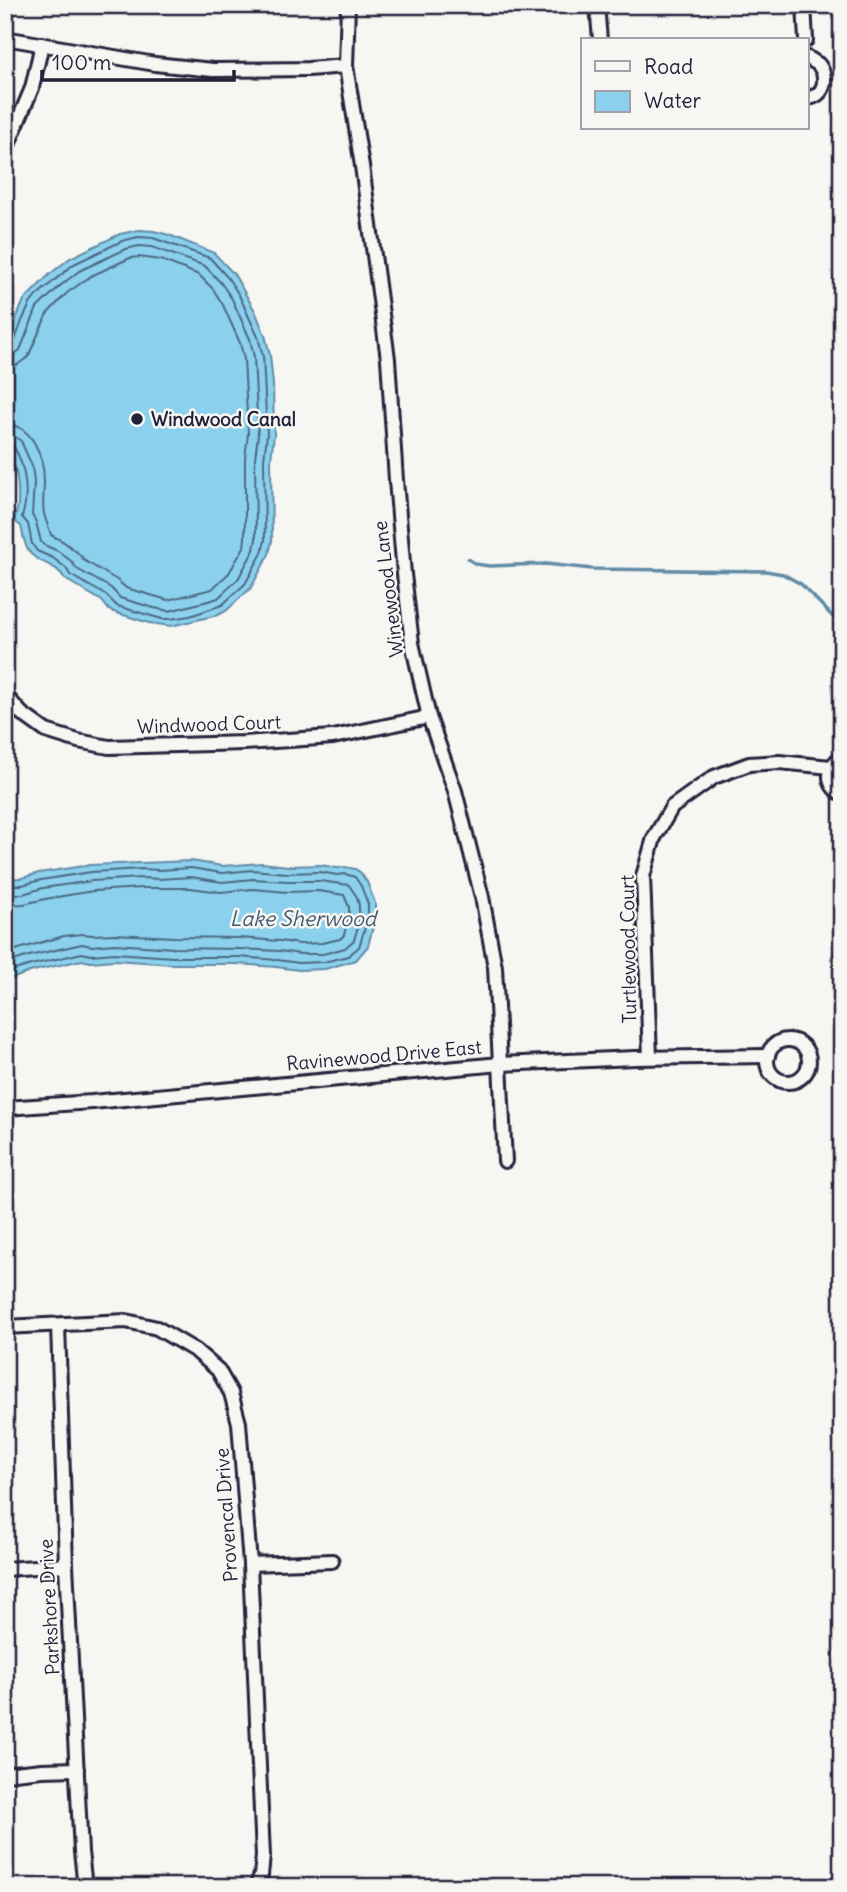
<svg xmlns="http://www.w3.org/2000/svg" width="847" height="1892" font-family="Delius,sans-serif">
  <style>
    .green { fill: #a8f1be; stroke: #658a7c; stroke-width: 2 }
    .water { fill: #8bd1ed; stroke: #618ba6; stroke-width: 2 }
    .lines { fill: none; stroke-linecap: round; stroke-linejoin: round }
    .shore { stroke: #4c6882; stroke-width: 2 }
    .stream { stroke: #618ba6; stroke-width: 3.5 }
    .street-casing { stroke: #22223b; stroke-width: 18 }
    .street { stroke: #f6f6f2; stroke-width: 12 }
    .poi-dot { fill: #22223b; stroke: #f6f6f2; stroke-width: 2.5 }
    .labels { text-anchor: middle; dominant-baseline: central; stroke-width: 5; stroke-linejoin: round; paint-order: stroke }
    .poi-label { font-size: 19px; font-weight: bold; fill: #22223b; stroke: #f6f6f2; text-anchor: start }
    .street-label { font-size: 19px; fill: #22223b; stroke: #f6f6f2 }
    .water-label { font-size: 21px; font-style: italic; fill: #425770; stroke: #f6f6f2 }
  </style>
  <rect width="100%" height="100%" fill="#f6f6f2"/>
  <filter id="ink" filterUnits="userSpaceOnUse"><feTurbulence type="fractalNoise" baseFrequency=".0143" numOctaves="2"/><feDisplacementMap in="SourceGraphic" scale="14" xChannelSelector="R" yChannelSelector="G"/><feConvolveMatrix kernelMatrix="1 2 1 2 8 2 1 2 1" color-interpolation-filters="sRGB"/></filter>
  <g filter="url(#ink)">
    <!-- green -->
    <polygon class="green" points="842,937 842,973 831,959"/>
    <!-- water -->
    <g class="water">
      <path d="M 139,230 L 154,231 L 169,235 L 214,253 L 234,274 L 255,311 L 265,335 L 270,355 L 273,384 L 274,435 L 271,459 L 272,541 L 269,554 L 251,588 L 226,611 L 218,615 L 171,626 L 149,623 L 114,612 L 109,610 L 102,601 L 65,579 C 56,562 36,564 28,550 C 24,543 23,534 21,526 L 14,521 C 15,515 18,510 18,504 C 19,483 17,464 5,447 L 5,345 L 24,300 L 50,274 L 70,258 L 120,234 Z"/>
      <polygon points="191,861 222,866 262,863 288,866 321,865 337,868 345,867 355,869 360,872 367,882 375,903 375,919 368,946 356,960 325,969 299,970 276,967 238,964 173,964 114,960 90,962 82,960 33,971 5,981 5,879 22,878 39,873 90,865"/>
    </g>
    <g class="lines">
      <!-- shore -->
      <g class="shore">
        <path d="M 5,347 L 10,347 L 14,343 L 22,321 L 30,304 L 36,296 L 74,264 L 122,241 L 138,237 L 153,238 L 210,258 L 228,278 L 239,295 L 258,337 L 263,356 L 267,435 L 264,459 L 265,540 L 262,553 L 245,584 L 222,605 L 190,616 L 170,619 L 162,619 L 117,606 L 106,595 L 70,575 L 66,568 L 53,558 L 37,551 L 32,544 L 28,524 L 22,517 C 29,495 26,467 14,447 L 5,444"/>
        <polyline points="5,356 13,355 20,350 37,308 60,286 79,271 126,249 139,246 152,247 205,266 221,283 232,299 250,339 254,357 258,435 255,458 256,539 254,550 238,579 218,598 212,600 169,611 154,608 120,598 111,588 77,569 71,561 58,551 44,545 41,542 36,522 32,515 34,482 32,466 21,441 14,436 5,435"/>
        <path d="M 5,366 L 17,365 L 28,357 L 47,314 L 67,293 L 91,276 L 130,258 L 139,257 L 161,260 L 199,275 L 213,289 L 223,305 L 240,343 L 244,359 L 248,434 L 245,458 L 245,538 L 244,547 L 229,573 L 212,589 L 168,600 L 126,588 L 117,580 L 85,561 L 78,553 L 64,542 L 51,535 C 49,528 46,521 44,514 C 42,504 44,492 44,482 C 44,457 33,425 5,424"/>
        <polyline points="5,885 22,885 41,880 91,872 142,869 159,870 191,868 222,873 252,870 287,873 320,872 337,875 345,874 355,877 361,886 368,904 368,918 359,947 348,956 324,962 299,963 277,960 239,957 173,957 114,953 91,955 82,953 31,965 5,973"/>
        <polyline points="5,894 23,894 43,888 92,881 142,878 159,879 191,877 222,882 253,879 287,881 320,881 349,885 357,897 359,906 359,923 354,940 345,948 323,954 300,954 279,951 239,949 174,948 114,944 92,946 82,944 29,956 5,964"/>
        <polyline points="5,905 24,904 45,899 93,891 142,888 190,888 221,892 253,889 287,892 319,891 344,895 349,907 349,916 344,935 340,939 322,943 300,944 280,941 239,938 174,937 114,934 93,935 82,934 64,936 5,953"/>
      </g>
      <!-- stream -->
      <polyline class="stream" points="468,559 476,564 489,566 546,564 592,569 766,571 783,574 801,584 842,626"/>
      <!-- street casing -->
      <g class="street-casing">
        <g id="street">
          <polyline points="348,5 346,66 362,166 388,359 396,480 404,574 412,643 429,717 455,791 482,897 495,967 505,1161"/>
          <polyline points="597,5 600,40"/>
          <polyline points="804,5 806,40"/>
          <polyline points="5,38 155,64 213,70 308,69 346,66"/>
          <path d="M 807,98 C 825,97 829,77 818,64 C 817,64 809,58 808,58"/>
          <polyline points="5,152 32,88 42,44"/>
          <polyline points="5,695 21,713 46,731 78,741 109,747 244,743 333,737 429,717"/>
          <path d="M 842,757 C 827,766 825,785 842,794"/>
          <circle cx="788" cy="1061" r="21"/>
          <polyline points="650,1057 643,876 654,838 672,807 714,777 749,764 779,762 831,767"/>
          <polyline points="5,1108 92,1102 500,1064 635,1058 768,1056"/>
          <polyline points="58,1325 66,1565 81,1852 85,1887"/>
          <polyline points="5,1327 126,1321 157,1328 196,1351 218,1370 231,1393 239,1423 250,1564 263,1856 261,1875 256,1887"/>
          <polyline points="250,1564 332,1561"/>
          <polyline points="5,1569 66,1565"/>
          <polyline points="5,1774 42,1770 77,1769"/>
        </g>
      </g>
      <!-- street -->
      <use href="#street" class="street"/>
    </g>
  </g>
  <!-- markers -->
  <circle class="poi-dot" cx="137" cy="419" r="7"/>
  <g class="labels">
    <!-- poi labels -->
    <g class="poi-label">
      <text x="151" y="419">Windwood Canal</text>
    </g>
    <!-- street labels -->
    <g class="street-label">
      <text transform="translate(388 589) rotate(-97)">Winewood Lane</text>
      <text transform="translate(209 724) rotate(-2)">Windwood Court</text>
      <text transform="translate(628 949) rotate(-91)">Turtlewood Court</text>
      <text transform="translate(384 1055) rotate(-5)">Ravinewood Drive East</text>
      <text transform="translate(226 1515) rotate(-94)">Provencal Drive</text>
      <text transform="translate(49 1607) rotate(-93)">Parkshore Drive</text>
    </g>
    <!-- water labels -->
    <g class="water-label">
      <text x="303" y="918">Lake Sherwood</text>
    </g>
  </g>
  <!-- margin -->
  <rect width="847" height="1892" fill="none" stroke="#f6f6f2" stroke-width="28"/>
  <rect x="14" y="14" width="819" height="1864" fill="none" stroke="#22223b" stroke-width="2.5" filter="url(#ink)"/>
  <!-- legend -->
  <rect x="581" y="38" width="228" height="91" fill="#f6f6f2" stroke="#a1a1a9" stroke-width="2"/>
  <rect x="595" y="61" width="35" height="10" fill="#f6f6f2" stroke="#a1a1a9" stroke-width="2"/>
  <text x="644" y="74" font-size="21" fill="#22223b">Road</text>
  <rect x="595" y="91" width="35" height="21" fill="#8bd1ed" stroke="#a1a1a9" stroke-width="2"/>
  <text x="644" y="108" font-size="21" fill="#22223b">Water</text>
  <!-- scale -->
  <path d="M42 70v10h192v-10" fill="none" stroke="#22223b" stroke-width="3.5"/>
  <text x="52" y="70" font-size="21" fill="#22223b" stroke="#f6f6f2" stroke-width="5" paint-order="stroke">100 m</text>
</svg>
